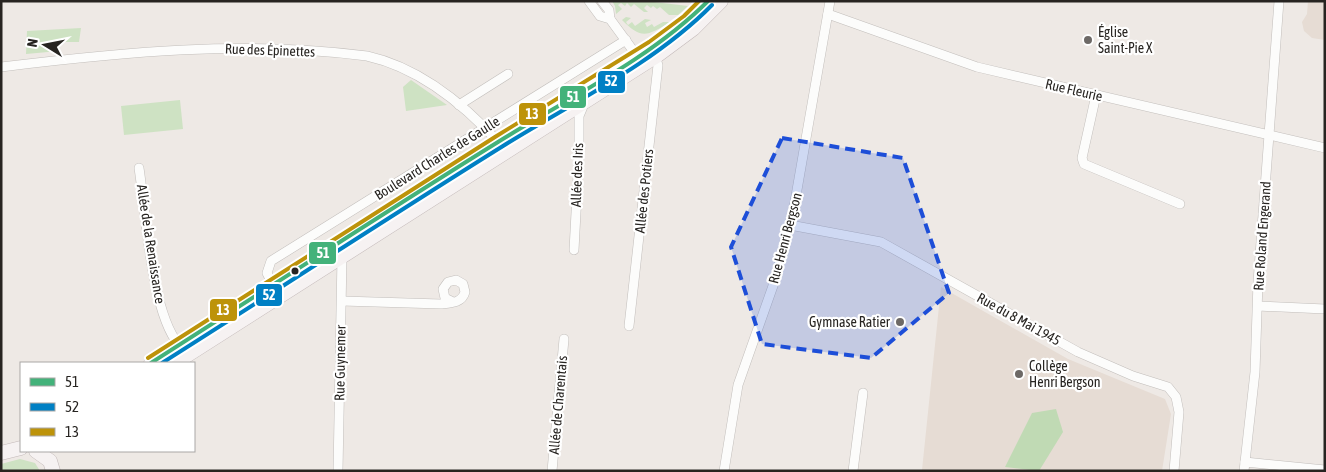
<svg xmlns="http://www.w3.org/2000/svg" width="1326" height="472" font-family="'Asap Condensed',sans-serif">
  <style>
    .built { fill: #e6dcd4 }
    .green { fill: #cee2c3 }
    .forest { fill: #c0dab4 }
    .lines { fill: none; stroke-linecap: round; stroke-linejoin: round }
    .minor-casing { stroke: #c2bebb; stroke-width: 10 }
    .primary-casing { stroke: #c3b9b9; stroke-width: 15 }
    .minor { stroke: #fcfcfb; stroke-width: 9 }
    .primary { stroke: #f6f2f2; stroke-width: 14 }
    .bus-1-casing { stroke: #fff; stroke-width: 8 }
    .bus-2-casing { stroke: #fff; stroke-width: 8 }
    .bus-3-casing { stroke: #fff; stroke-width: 8 }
    .bus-1 { stroke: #43b27a; stroke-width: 4 }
    .bus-2 { stroke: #0080c4; stroke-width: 4 }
    .bus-3 { stroke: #bd930a; stroke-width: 4 }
    .marked { fill: #1d4ed8; fill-opacity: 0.2; stroke: #1d4ed8; stroke-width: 4; stroke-dasharray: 10 6; stroke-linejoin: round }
    .poi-dot { fill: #6d6966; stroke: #fff; stroke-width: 2 }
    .bus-dot { fill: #272421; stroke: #fff; stroke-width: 2 }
    .labels { text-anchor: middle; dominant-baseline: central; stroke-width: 4.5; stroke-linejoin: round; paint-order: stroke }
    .poi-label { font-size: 14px; fill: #272421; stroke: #fff; text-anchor: start }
    .street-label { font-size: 14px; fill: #272421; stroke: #fff }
    .line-badge { stroke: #fff; stroke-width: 2 }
    .badge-label { font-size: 14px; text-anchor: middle; font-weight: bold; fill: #fff }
  </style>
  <rect width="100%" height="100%" fill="#eee9e5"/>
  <!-- built -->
  <g class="built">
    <polygon points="1308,1 1325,1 1325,40 1312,38 1304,31 1302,22 1307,14"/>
    <polygon points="941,287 1068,359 1165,399 1171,414 1162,471 922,470"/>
  </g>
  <!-- green -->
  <g class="green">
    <polygon points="612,1 646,1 688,6 678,15 669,15 660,7 657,9 653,6 651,8 647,5 644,8 648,12 644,12 634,4 631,7 627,3 625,6 621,3 618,5 622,9 616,14 615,6"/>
    <path d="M 626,17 L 631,18 L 626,22 L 628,25 L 632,22 L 635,26 L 645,19 L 651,20 L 645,23 L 647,27 L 652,24 L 654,27 L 663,22 L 671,22 C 647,35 643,41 622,20 Z"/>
    <polygon points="81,28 79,42 60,42 59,51 26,54 27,31"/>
    <polygon points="411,80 447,105 406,111 403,87"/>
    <polygon points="180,100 183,129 124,135 121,106"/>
    <polygon points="20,459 35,463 40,471 1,471 1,464"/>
  </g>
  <!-- forest -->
  <polygon class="forest" points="1056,409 1063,432 1039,471 1005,467 1032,413"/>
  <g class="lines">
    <!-- minor casing -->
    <g class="minor-casing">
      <g id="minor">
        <polyline points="589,1 600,16 610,19 640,60"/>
        <polyline points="602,1 609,10 610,19"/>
        <polyline points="828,14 977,67 1325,148"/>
        <path d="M 1,67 C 123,52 245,40 367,56 C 421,68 465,105 501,145"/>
        <polyline points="1096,95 1082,158 1084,164 1180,204"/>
        <polyline points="459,105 508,74"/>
        <path d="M 139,168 C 146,213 151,312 179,345"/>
        <polyline points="790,225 881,242 1078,352 1133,376 1168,387 1176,397 1179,412 1174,471"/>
        <polyline points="574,250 579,156 579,116 584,104"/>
        <polyline points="273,285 267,273 271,261 626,40"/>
        <path d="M 342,301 L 441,304 C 451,303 462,303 465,292 L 463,284 L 456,280 L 448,282 L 443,289 L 445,298 L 453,302"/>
        <polyline points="1258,306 1325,309"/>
        <polyline points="629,326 658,65 655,57"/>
        <polyline points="1245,462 1325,470"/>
        <polyline points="338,471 342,256"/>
        <polyline points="552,471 564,339"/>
        <polyline points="724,471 738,385 774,283 794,207 830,1"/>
        <polyline points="853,471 863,393"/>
        <polyline points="1244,471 1255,372 1258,282 1279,1"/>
      </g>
    </g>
    <!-- primary casing -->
    <g class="primary-casing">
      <g id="primary">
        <polyline points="151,363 498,142 653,47 688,21 708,1"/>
        <polyline points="175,363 658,55 693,29 721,1"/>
        <polyline points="36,451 50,461 53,471"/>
        <polyline points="1,453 21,448"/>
      </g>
    </g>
    <!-- minor -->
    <use href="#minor" class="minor"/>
    <!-- primary -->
    <use href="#primary" class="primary"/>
    <!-- bus-1 casing -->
    <g class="bus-1-casing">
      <path id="bus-1" d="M 151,363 C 267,289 382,214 498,142 C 567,99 650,59 708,1"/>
    </g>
    <!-- bus-2 casing -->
    <g class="bus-2-casing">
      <path id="bus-2" d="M 162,363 C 276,291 389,217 503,146 C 572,103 655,63 712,5"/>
    </g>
    <!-- bus-3 casing -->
    <g class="bus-3-casing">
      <polyline id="bus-3" points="148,358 495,137 649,42 684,16 699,1"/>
    </g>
    <!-- bus-1 -->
    <use href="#bus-1" class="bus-1"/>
    <!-- bus-2 -->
    <use href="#bus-2" class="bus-2"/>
    <!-- bus-3 -->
    <use href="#bus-3" class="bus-3"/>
  </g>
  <!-- marked area -->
  <path class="marked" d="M 782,138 L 903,158 L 949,293 L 871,358 L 762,344 L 731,247 Z"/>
  <!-- markers -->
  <g class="poi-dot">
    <circle cx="1088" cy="40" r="5"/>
    <circle cx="900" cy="322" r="5"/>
    <circle cx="1019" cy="374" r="5"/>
  </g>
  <circle class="bus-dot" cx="295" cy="271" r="4.5"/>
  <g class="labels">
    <!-- poi labels -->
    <g class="poi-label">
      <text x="1098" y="32">Église<tspan x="1098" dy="16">Saint-Pie X</tspan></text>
      <text x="890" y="322" text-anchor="end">Gymnase Ratier</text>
      <text x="1029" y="366">Collège<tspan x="1029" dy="16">Henri Bergson</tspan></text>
    </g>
    <!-- street labels -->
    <g class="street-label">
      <text transform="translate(270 50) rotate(2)">Rue des Épinettes</text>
      <text transform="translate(1074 90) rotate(13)">Rue Fleurie</text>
      <text transform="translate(437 158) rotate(-32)">Boulevard Charles de Gaulle</text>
      <text transform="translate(577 175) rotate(-88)">Allée des Iris</text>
      <text transform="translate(644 191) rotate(-84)">Allée des Potiers</text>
      <text transform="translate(1262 236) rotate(-86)">Rue Roland Engerand</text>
      <text transform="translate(785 238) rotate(-75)">Rue Henri Bergson</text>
      <text transform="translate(151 244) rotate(81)">Allée de la Renaissance</text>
      <text transform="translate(1019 319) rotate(29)">Rue du 8 Mai 1945</text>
      <text transform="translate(340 363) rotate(-89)">Rue Guynemer</text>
      <text transform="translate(558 405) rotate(-85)">Allée de Charentais</text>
    </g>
  </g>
  <g class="line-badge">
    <rect x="597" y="70" width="29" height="24" rx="5" fill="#0080c4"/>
    <rect x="559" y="85" width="28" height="24" rx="5" fill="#43b27a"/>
    <rect x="518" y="102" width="29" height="24" rx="5" fill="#bd930a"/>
    <rect x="308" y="241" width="29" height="24" rx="5" fill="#43b27a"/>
    <rect x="255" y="283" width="28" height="24" rx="5" fill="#0080c4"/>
    <rect x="209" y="298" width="29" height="24" rx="5" fill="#bd930a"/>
  </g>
  <g class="badge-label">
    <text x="611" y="86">52</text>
    <text x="573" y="102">51</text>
    <text x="532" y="119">13</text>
    <text x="323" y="258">51</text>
    <text x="269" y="300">52</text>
    <text x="223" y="315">13</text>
  </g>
  <!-- border -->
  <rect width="1326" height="472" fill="none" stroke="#272421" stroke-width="5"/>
  <!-- legend -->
  <rect x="20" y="362" width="175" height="90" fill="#ffffff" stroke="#a9a7a6"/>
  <rect x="30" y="378" width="25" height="8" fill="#43b27a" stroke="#a9a7a6"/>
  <text x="65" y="387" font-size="15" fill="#272421">51</text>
  <rect x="30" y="403" width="25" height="8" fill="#0080c4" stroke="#a9a7a6"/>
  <text x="65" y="412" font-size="15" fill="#272421">52</text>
  <rect x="30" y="428" width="25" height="8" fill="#bd930a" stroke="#a9a7a6"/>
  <text x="65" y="437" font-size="15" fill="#272421">13</text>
  <!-- north arrow -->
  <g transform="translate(45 45) rotate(280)" stroke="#ffffff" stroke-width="4" paint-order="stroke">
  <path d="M0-4L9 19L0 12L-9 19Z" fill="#272421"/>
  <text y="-8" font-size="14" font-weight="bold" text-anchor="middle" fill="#272421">N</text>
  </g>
</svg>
